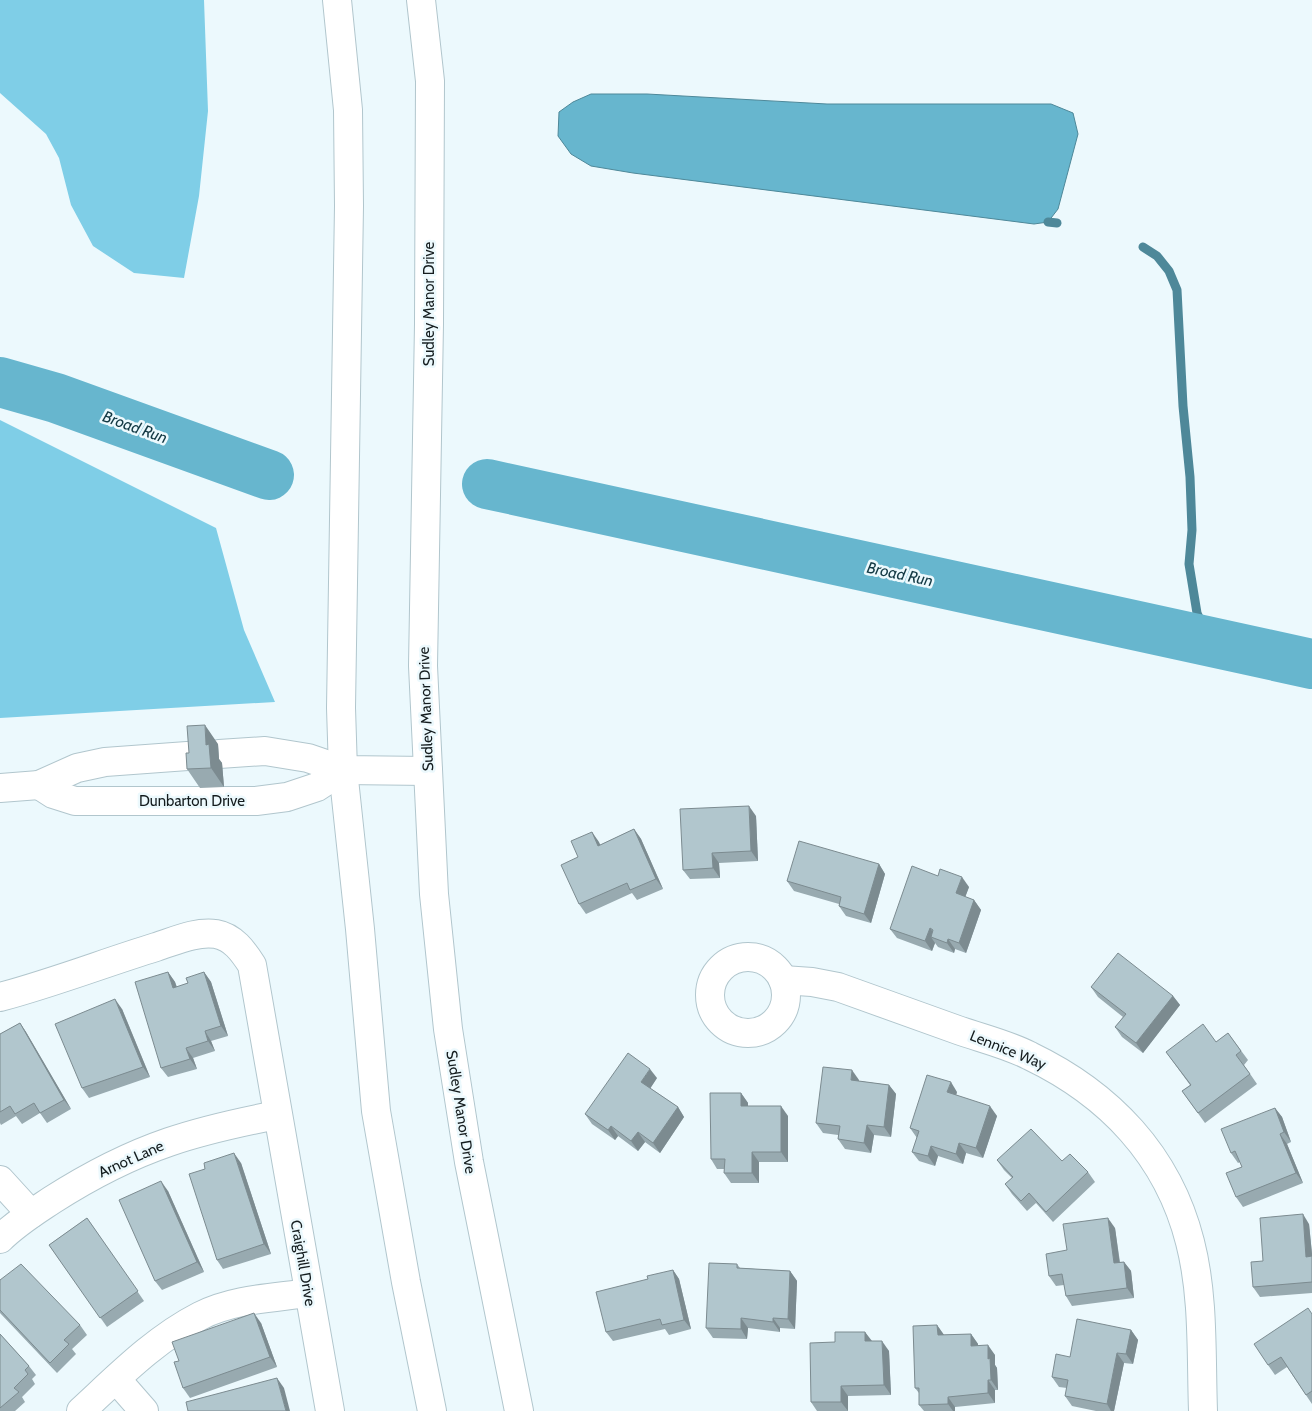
<svg xmlns="http://www.w3.org/2000/svg" width="1312" height="1411" font-family="Cabin,sans-serif">
  <style>
    .forest { fill: #7fcee7 }
    .water { fill: #67b6ce; stroke: #4e8899 }
    .lines { fill: none; stroke-linecap: round; stroke-linejoin: round }
    .stream { stroke: #4e8899; stroke-width: 9 }
    .river { stroke: #67b6ce; stroke-width: 50 }
    .minor-casing { stroke: #b1c6cd; stroke-width: 30 }
    .major-casing { stroke: #b1c6cd; stroke-width: 30 }
    .minor { stroke: #fff; stroke-width: 28 }
    .major { stroke: #fff; stroke-width: 28 }
    .wall { fill: #98aab0 }
    .shaded-wall { fill: #7c8b90 }
    .building { fill: #b1c6cd; stroke: #7c8b90 }
    .labels { text-anchor: middle; dominant-baseline: central; stroke-width: 5; stroke-linejoin: round; paint-order: stroke }
    .street-label { font-size: 15px; fill: #141c1e; stroke: #ecf9fd }
    .water-label { font-size: 16px; font-style: italic; fill: #133944; stroke: #ecf9fd }
  </style>
  <rect width="100%" height="100%" fill="#ecf9fd"/>
  <!-- forest -->
  <g class="forest">
    <polygon points="0,0 204,0 208,111 199,196 184,278 134,273 93,246 71,205 59,158 46,134 0,93"/>
    <polygon points="0,420 216,528 244,630 275,702 0,718"/>
  </g>
  <!-- water -->
  <polygon class="water" points="591,94 647,94 827,104 1051,104 1073,113 1078,134 1058,209 1048,222 1034,224 633,173 591,166 571,154 558,136 559,112 573,102"/>
  <g class="lines">
    <!-- stream -->
    <g class="stream">
      <polyline points="1048,222 1057,223"/>
      <polyline points="1143,247 1157,256 1169,271 1177,290 1183,406 1190,477 1192,530 1189,564 1197,613 1209,640"/>
    </g>
    <!-- river -->
    <g class="river">
      <polyline points="0,382 56,398 269,475"/>
      <polyline points="487,484 1312,664"/>
    </g>
    <!-- minor casing -->
    <g class="minor-casing">
      <g id="minor">
        <polyline points="219,754 265,751 308,758 343,770 428,771"/>
        <polyline points="39,785 53,794 75,801 256,801 287,797 317,787 343,770"/>
        <polyline points="0,788 39,785 77,768 105,762 201,755"/>
        <circle cx="748" cy="995" r="38"/>
        <path d="M 783,980 L 812,982 L 838,987 C 877,1001 916,1015 955,1029 C 980,1038 1007,1044 1030,1056 C 1109,1094 1168,1155 1190,1242 C 1204,1296 1201,1355 1203,1411"/>
        <path d="M 0,997 C 53,983 104,963 156,947 C 175,941 196,931 216,934 C 233,937 243,951 252,965 L 330,1411"/>
        <polyline points="0,1180 31,1214"/>
        <path d="M 0,1239 C 16,1223 34,1212 52,1200 C 88,1177 128,1156 169,1142 C 204,1130 241,1122 277,1115"/>
        <polyline points="116,1379 144,1411"/>
        <path d="M 81,1411 C 118,1377 155,1339 200,1316 C 233,1299 273,1298 308,1293"/>
      </g>
    </g>
    <!-- major casing -->
    <g class="major-casing">
      <g id="major">
        <polyline points="337,0 348,110 349,206 341,708 343,770 360,929 376,1111 406,1282 432,1411"/>
        <polyline points="421,0 430,81 429,324 423,666 434,894 448,1029 469,1162 519,1411"/>
      </g>
    </g>
    <!-- minor -->
    <use href="#minor" class="minor"/>
    <!-- major -->
    <use href="#major" class="major"/>
  </g>
  <!-- wall -->
  <g class="wall">
    <polygon points="218,744 219,759 222,763 224,787 200,788 187,769 189,753"/>
    <polygon points="756,816 758,861 719,863 720,878 690,879 683,870"/>
    <polygon points="634,829 641,839 663,889 637,900 632,893 586,914 579,904 578,857 592,832 600,845"/>
    <polygon points="879,864 885,874 871,923 846,916 839,906 839,904 794,891 787,881"/>
    <polygon points="938,876 969,887 965,897 974,900 981,910 966,953 955,949 954,953 938,947 935,943 932,951 897,938 890,929"/>
    <polygon points="168,972 175,982 177,987 188,983 204,972 211,982 228,1036 211,1041 215,1051 193,1058 197,1069 168,1077 161,1068"/>
    <polygon points="1091,987 1173,996 1180,1005 1143,1053 1122,1037 1115,1027 1123,1017 1098,997"/>
    <polygon points="122,1009 150,1077 89,1098 82,1088"/>
    <polygon points="20,1023 26,1032 71,1109 47,1123 40,1113 22,1124 16,1116 1,1125 0,1123 0,1034"/>
    <polygon points="1228,1033 1248,1060 1244,1065 1257,1084 1205,1123 1182,1091 1190,1085 1166,1052 1216,1042"/>
    <polygon points="657,1078 650,1088 678,1107 684,1117 660,1153 645,1142 638,1151 618,1136 615,1140 592,1124 585,1114"/>
    <polygon points="859,1080 859,1081 889,1085 896,1094 891,1137 874,1135 871,1153 845,1149 838,1139 838,1135 823,1133 816,1123"/>
    <polygon points="957,1092 956,1095 997,1116 983,1158 966,1153 963,1164 938,1156 935,1166 919,1161 912,1152 917,1138 910,1128"/>
    <polygon points="741,1093 748,1103 748,1106 788,1116 788,1162 759,1162 759,1183 731,1183 724,1173 724,1169 717,1169 711,1159"/>
    <polygon points="1275,1108 1282,1117 1291,1142 1287,1144 1303,1183 1243,1207 1236,1197 1242,1167 1240,1162 1238,1163 1231,1153"/>
    <polygon points="997,1160 1062,1161 1088,1172 1095,1182 1053,1222 1036,1203 1027,1211 1012,1194 1005,1184 1012,1178 1004,1170"/>
    <polygon points="241,1163 271,1254 223,1269 217,1260"/>
    <polygon points="168,1191 204,1272 162,1290 155,1281"/>
    <polygon points="87,1218 144,1301 107,1327 49,1245"/>
    <polygon points="1309,1224 1312,1254 1312,1293 1260,1297 1253,1287 1263,1261"/>
    <polygon points="1115,1228 1120,1262 1124,1262 1131,1271 1134,1298 1072,1306 1066,1296 1064,1285 1056,1286 1049,1276 1067,1250"/>
    <polygon points="737,1264 740,1268 790,1271 797,1281 795,1329 780,1328 780,1332 748,1328 747,1339 713,1338 706,1328"/>
    <polygon points="673,1270 679,1279 691,1329 669,1335 665,1329 613,1341 606,1332 648,1279"/>
    <polygon points="0,1280 80,1325 87,1335 72,1349 76,1354 57,1373 0,1313"/>
    <polygon points="1312,1314 1312,1404 1287,1367 1275,1375 1268,1365"/>
    <polygon points="261,1323 277,1367 190,1398 183,1388 179,1361"/>
    <polygon points="937,1325 944,1335 971,1334 978,1344 978,1345 995,1355 995,1365 997,1368 998,1390 995,1390 995,1403 955,1407 955,1411 924,1411 919,1405 919,1393 915,1388"/>
    <polygon points="1131,1330 1138,1340 1133,1364 1124,1363 1114,1411 1096,1411 1072,1406 1065,1396 1067,1388 1059,1387 1052,1377 1070,1357"/>
    <polygon points="865,1332 871,1341 889,1351 891,1395 848,1396 848,1411 817,1411 811,1402 835,1342"/>
    <polygon points="0,1334 29,1366 36,1375 32,1379 35,1384 22,1397 25,1402 15,1411 0,1411"/>
  </g>
  <!-- shaded-wall -->
  <g class="shaded-wall">
    <polygon points="205,725 218,744 219,759 222,763 224,787 211,768 206,745"/>
    <polygon points="749,806 756,816 758,861 751,851"/>
    <polygon points="634,829 641,839 663,889 656,879"/>
    <polygon points="592,832 599,842 605,855 598,846"/>
    <polygon points="712,853 719,863 720,878 713,868"/>
    <polygon points="879,864 885,874 871,923 864,914"/>
    <polygon points="962,877 969,887 963,903 956,893"/>
    <polygon points="974,900 981,910 966,953 959,943"/>
    <polygon points="930,928 937,938 931,937 935,943 932,951 925,941"/>
    <polygon points="948,939 955,949 954,953 947,943"/>
    <polygon points="168,972 175,982 180,998 173,988"/>
    <polygon points="204,972 211,982 228,1036 221,1026"/>
    <polygon points="1173,996 1180,1005 1143,1053 1136,1043"/>
    <polygon points="115,999 122,1009 150,1077 143,1067"/>
    <polygon points="20,1023 26,1032 71,1109 64,1100"/>
    <polygon points="205,1031 211,1041 215,1051 208,1041"/>
    <polygon points="186,1048 193,1058 197,1069 190,1059"/>
    <polygon points="650,1069 657,1078 648,1092 641,1082"/>
    <polygon points="852,1070 859,1080 858,1090 851,1080"/>
    <polygon points="951,1082 957,1092 954,1102 947,1092"/>
    <polygon points="889,1085 896,1094 891,1137 884,1127"/>
    <polygon points="741,1093 748,1103 748,1116 741,1106"/>
    <polygon points="781,1106 788,1116 788,1162 781,1152"/>
    <polygon points="990,1106 997,1116 983,1158 976,1148"/>
    <polygon points="678,1107 684,1117 660,1153 653,1143"/>
    <polygon points="1275,1108 1282,1117 1291,1142 1284,1132"/>
    <polygon points="867,1125 874,1135 871,1153 864,1143"/>
    <polygon points="611,1126 618,1136 615,1140 608,1130"/>
    <polygon points="638,1132 645,1142 638,1151 631,1141"/>
    <polygon points="1280,1134 1287,1144 1303,1183 1296,1173"/>
    <polygon points="959,1143 966,1153 963,1164 956,1154"/>
    <polygon points="931,1146 938,1156 935,1166 928,1156"/>
    <polygon points="752,1152 759,1162 759,1183 752,1173"/>
    <polygon points="234,1153 241,1163 271,1254 264,1244"/>
    <polygon points="161,1181 168,1191 204,1272 197,1262"/>
    <polygon points="1303,1214 1309,1224 1312,1254 1312,1265 1306,1257"/>
    <polygon points="1108,1218 1115,1228 1121,1273 1114,1263"/>
    <polygon points="1124,1262 1131,1271 1134,1298 1127,1288"/>
    <polygon points="673,1270 679,1279 691,1329 684,1320"/>
    <polygon points="790,1271 797,1281 795,1329 788,1319"/>
    <polygon points="254,1313 261,1323 277,1367 270,1357"/>
    <polygon points="741,1318 748,1328 747,1339 741,1329"/>
    <polygon points="773,1318 780,1328 780,1332 773,1322"/>
    <polygon points="937,1325 944,1335 945,1345 938,1335"/>
    <polygon points="1131,1330 1138,1340 1133,1364 1126,1354"/>
    <polygon points="865,1332 872,1341 865,1341"/>
    <polygon points="971,1334 978,1344 978,1355 971,1346"/>
    <polygon points="882,1341 889,1351 891,1395 884,1385"/>
    <polygon points="988,1345 995,1355 995,1365 997,1368 998,1390 991,1380 988,1359"/>
    <polygon points="1117,1353 1124,1363 1114,1411 1111,1411 1107,1404"/>
    <polygon points="277,1378 284,1388 290,1411 286,1411"/>
    <polygon points="988,1380 995,1390 995,1403 988,1393"/>
    <polygon points="841,1386 848,1396 848,1411 841,1402"/>
    <polygon points="948,1397 955,1407 955,1411 953,1411 948,1404"/>
  </g>
  <!-- building -->
  <g class="building">
    <polygon points="205,725 206,745 209,744 211,768 187,769 186,753 189,753 187,726"/>
    <polygon points="749,806 751,851 712,853 713,868 683,870 680,809"/>
    <polygon points="634,829 656,879 630,890 627,883 579,904 561,865 578,857 571,841 592,832 598,846"/>
    <polygon points="799,841 879,864 864,914 839,906 841,897 787,881"/>
    <polygon points="912,866 938,876 940,869 962,877 956,893 974,900 959,943 948,939 947,943 931,937 933,930 930,928 925,941 890,929"/>
    <polygon points="1118,953 1173,996 1136,1043 1115,1027 1126,1014 1091,987"/>
    <polygon points="168,972 173,988 188,983 186,978 204,972 221,1026 205,1031 208,1041 186,1048 190,1059 161,1068 135,982"/>
    <polygon points="115,999 143,1067 82,1088 55,1024"/>
    <polygon points="20,1023 64,1100 40,1113 34,1103 15,1114 10,1106 0,1112 0,1034"/>
    <polygon points="1203,1024 1216,1042 1228,1033 1241,1051 1236,1055 1250,1074 1198,1113 1182,1091 1191,1085 1166,1052"/>
    <polygon points="628,1053 650,1069 641,1082 678,1107 653,1143 638,1132 631,1141 611,1126 608,1130 585,1114"/>
    <polygon points="823,1067 852,1070 851,1080 889,1085 884,1127 867,1125 864,1143 838,1139 840,1126 816,1123"/>
    <polygon points="927,1075 951,1082 947,1092 990,1106 976,1148 959,1143 956,1154 931,1146 928,1156 912,1152 919,1131 910,1128"/>
    <polygon points="710,1093 741,1093 741,1106 781,1106 781,1152 752,1152 752,1173 724,1173 725,1159 711,1159"/>
    <polygon points="1275,1108 1284,1132 1280,1134 1296,1173 1236,1197 1226,1173 1242,1167 1235,1151 1231,1153 1221,1129"/>
    <polygon points="1031,1129 1062,1161 1070,1154 1088,1172 1046,1212 1029,1193 1021,1201 1005,1184 1013,1177 997,1160"/>
    <polygon points="234,1153 264,1244 217,1260 189,1174 205,1169 204,1163"/>
    <polygon points="161,1181 197,1262 155,1281 119,1200"/>
    <polygon points="1303,1214 1306,1257 1312,1256 1312,1282 1253,1287 1251,1262 1263,1261 1260,1218"/>
    <polygon points="87,1218 138,1291 100,1318 49,1245"/>
    <polygon points="1108,1218 1114,1263 1124,1262 1127,1288 1066,1296 1062,1274 1049,1276 1046,1254 1067,1250 1063,1224"/>
    <polygon points="709,1263 737,1264 737,1268 790,1271 788,1319 773,1318 773,1322 741,1318 741,1329 706,1328"/>
    <polygon points="21,1264 80,1325 64,1340 69,1344 50,1363 0,1310 0,1280"/>
    <polygon points="673,1270 684,1320 662,1325 660,1319 606,1332 596,1292 648,1279 647,1276"/>
    <polygon points="1308,1308 1312,1314 1312,1391 1306,1395 1281,1357 1268,1365 1254,1344"/>
    <polygon points="254,1313 270,1357 183,1388 174,1362 179,1361 172,1342"/>
    <polygon points="1077,1319 1131,1330 1126,1354 1117,1353 1107,1404 1065,1396 1068,1380 1052,1377 1056,1354 1070,1357"/>
    <polygon points="937,1325 938,1335 971,1334 971,1346 988,1345 988,1359 990,1358 991,1380 988,1380 988,1393 948,1397 948,1404 919,1405 919,1388 915,1388 913,1326"/>
    <polygon points="835,1332 865,1332 865,1341 882,1341 884,1385 841,1386 841,1402 811,1402 810,1343 835,1342"/>
    <polygon points="0,1334 29,1366 25,1370 28,1374 14,1388 19,1392 0,1408"/>
    <polygon points="277,1378 286,1411 188,1411 186,1402"/>
  </g>
  <g class="labels">
    <!-- street labels -->
    <g class="street-label">
      <text transform="translate(429 304) rotate(-90)">Sudley Manor Drive</text>
      <text transform="translate(426 709) rotate(-92)">Sudley Manor Drive</text>
      <text x="192" y="801">Dunbarton Drive</text>
      <text transform="translate(1008 1050) rotate(22)">Lennice Way</text>
      <text transform="translate(461 1112) rotate(81)">Sudley Manor Drive</text>
      <text transform="translate(131 1159) rotate(-24)">Arnot Lane</text>
      <text transform="translate(303 1263) rotate(80)">Craighill Drive</text>
    </g>
    <!-- water labels -->
    <g class="water-label">
      <text transform="translate(135 427) rotate(20)">Broad Run</text>
      <text transform="translate(900 574) rotate(12)">Broad Run</text>
    </g>
  </g>
</svg>
